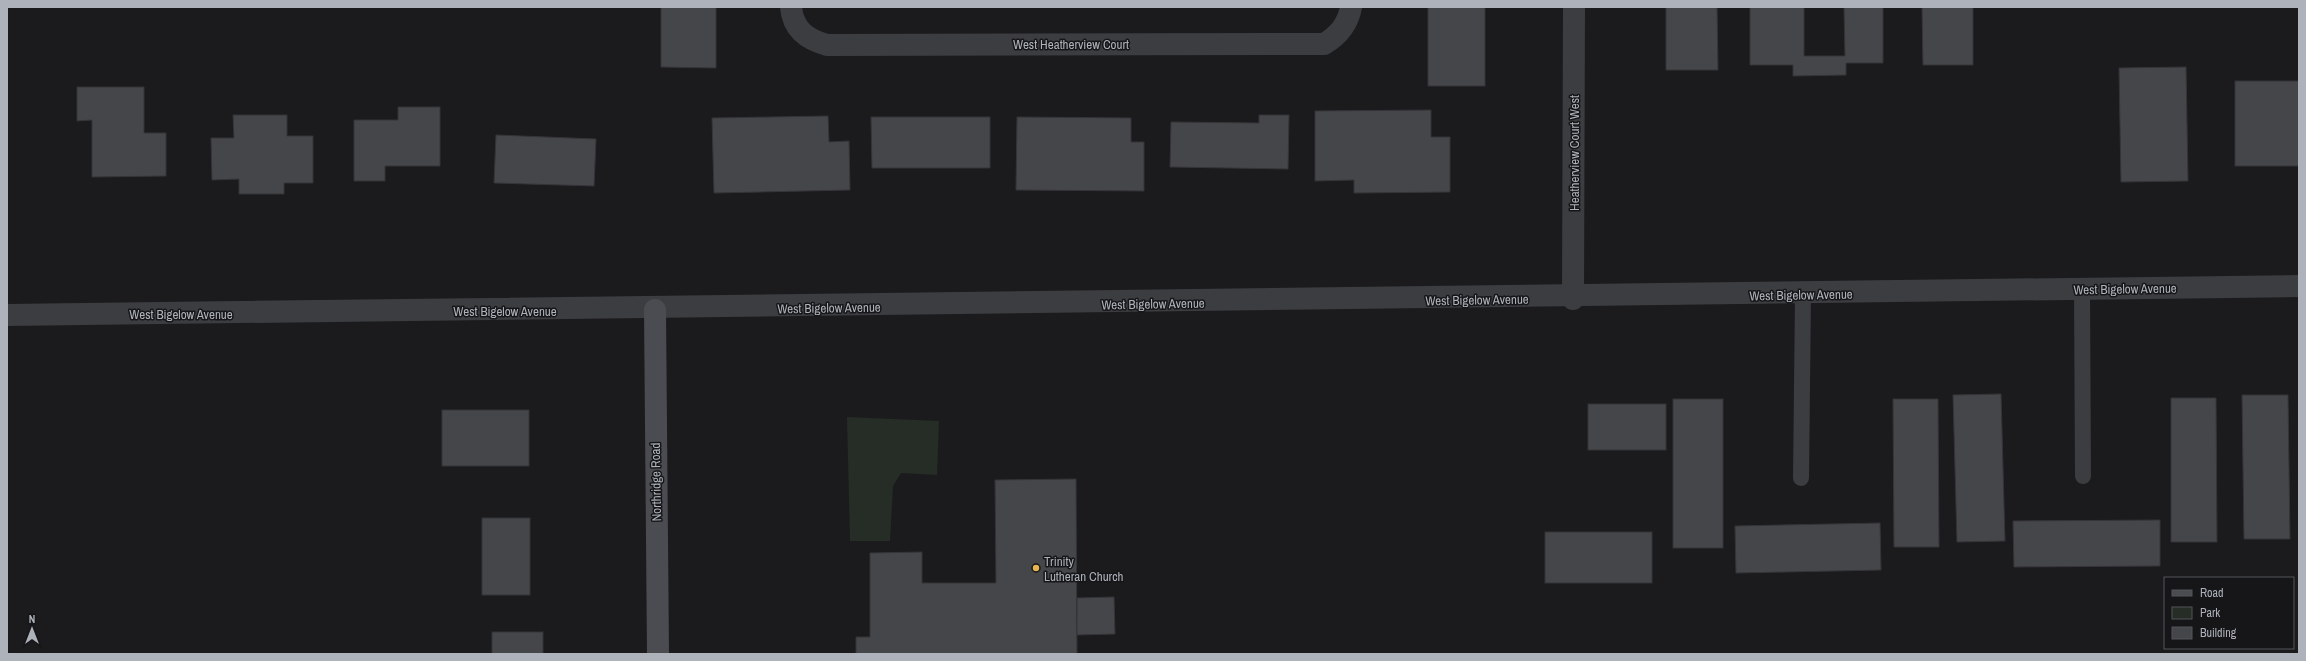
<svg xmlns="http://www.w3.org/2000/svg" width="2306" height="661" font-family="'Archivo Narrow',sans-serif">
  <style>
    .green { fill: #252d26 }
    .building { fill: #45464a; stroke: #353539 }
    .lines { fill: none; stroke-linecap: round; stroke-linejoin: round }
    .service { stroke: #3c3d41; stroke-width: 16 }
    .minor { stroke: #3c3d41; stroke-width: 22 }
    .tertiary { stroke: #3c3d41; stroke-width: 22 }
    .secondary { stroke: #4a4c51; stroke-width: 22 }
    .poi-dot { fill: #e4b64c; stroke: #161618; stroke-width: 1.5 }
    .labels { text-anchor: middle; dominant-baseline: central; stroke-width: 3; stroke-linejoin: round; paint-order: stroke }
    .street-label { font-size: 13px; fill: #aeb2bb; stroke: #161618 }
    .poi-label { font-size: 13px; fill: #aeb2bb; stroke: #161618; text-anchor: start }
  </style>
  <rect width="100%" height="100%" fill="#1b1b1d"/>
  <!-- green -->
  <polygon class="green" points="847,417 939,421 937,475 901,473 893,486 890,541 850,541"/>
  <!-- building -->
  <g class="building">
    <polygon points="661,7 716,7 716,68 661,67"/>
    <rect x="1428" y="7" width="57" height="79"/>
    <polygon points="1666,7 1717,7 1718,70 1666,70"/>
    <polygon points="1750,7 1804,7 1804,56 1845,56 1844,7 1883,7 1883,63 1846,63 1846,75 1793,76 1793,65 1750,65"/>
    <polygon points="1922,7 1973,7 1973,65 1923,65"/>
    <polygon points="2186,67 2188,181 2121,182 2119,68"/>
    <rect x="2235" y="81" width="64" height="85"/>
    <polygon points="77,87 144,87 144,133 166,133 166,176 92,177 92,120 77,121"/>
    <polygon points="398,107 440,107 440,166 385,166 385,181 354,181 354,120 398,120"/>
    <polygon points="1431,110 1431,137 1450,137 1450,192 1354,193 1354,180 1315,181 1315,111"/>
    <polygon points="233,115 287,115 287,136 313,136 313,183 284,183 284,194 239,194 239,179 212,180 211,138 234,138"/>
    <polygon points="1259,115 1289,115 1288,169 1170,167 1171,122 1259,123"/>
    <polygon points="828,116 829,142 849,141 850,190 714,193 712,118"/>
    <polygon points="871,117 990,117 990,168 872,168"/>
    <polygon points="1017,117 1131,118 1131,142 1144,142 1144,191 1016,190"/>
    <polygon points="496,135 596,139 594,186 494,183"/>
    <polygon points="2001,394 2005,541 1957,542 1953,395"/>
    <polygon points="2242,395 2288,395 2290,539 2244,539"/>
    <polygon points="2171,398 2216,398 2217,542 2171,542"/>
    <rect x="1673" y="399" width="50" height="149"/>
    <polygon points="1893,399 1938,399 1939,547 1894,547"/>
    <rect x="1588" y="404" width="78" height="46"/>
    <rect x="442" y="410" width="87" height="56"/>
    <polygon points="1076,479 1077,654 856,654 856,637 870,637 870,553 922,552 922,583 996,583 995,480"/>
    <rect x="482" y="518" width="48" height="77"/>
    <polygon points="2160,520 2160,566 2014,567 2013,521"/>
    <polygon points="1880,523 1881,570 1736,573 1735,526"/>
    <rect x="1545" y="532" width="107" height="51"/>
    <polygon points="1114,597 1115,634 1077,635 1077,598"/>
    <rect x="492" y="632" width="51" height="22"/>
  </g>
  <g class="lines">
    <!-- service -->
    <g class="service">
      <polyline points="2082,290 2083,476"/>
      <polyline points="1801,478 1803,295"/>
    </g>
    <!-- minor -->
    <g class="minor">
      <path d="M 791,7 C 793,29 806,39 827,45 L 1324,44 C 1339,35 1348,24 1351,7"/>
      <polyline points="1573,299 1574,7"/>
    </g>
    <!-- tertiary -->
    <path class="tertiary" d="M 7,315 C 771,311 1535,302 2299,286"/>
    <!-- secondary -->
    <polyline class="secondary" points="655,310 658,654"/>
  </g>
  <!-- markers -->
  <circle class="poi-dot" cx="1036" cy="568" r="4"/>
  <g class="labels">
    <!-- street labels -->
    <g class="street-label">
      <text x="1071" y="44">West Heatherview Court</text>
      <text transform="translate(1574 153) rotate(-90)">Heatherview Court West</text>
      <text transform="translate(2125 289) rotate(-1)">West Bigelow Avenue</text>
      <text transform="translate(1801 295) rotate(-1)">West Bigelow Avenue</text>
      <text transform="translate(1477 300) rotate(-1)">West Bigelow Avenue</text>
      <text transform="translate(1153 304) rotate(-1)">West Bigelow Avenue</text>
      <text transform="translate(829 308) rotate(-1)">West Bigelow Avenue</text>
      <text x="505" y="311">West Bigelow Avenue</text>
      <text x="181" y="314">West Bigelow Avenue</text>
      <text transform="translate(656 482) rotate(-91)">Northridge Road</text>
    </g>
    <!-- poi labels -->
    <g class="poi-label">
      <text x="1044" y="561">Trinity<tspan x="1044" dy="15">Lutheran Church</tspan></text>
    </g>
  </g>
  <!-- border -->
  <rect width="2306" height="661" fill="none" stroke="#aeb2bb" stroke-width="16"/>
  <!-- legend -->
  <rect x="2164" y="577" width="130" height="72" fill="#161618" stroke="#535459"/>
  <rect x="2172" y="590" width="20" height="6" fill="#4a4c51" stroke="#535459"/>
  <text x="2200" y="597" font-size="12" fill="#aeb2bb">Road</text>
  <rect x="2172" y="607" width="20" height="12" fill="#252d26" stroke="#535459"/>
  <text x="2200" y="617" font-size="12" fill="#aeb2bb">Park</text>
  <rect x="2172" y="627" width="20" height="12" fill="#45464a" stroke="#535459"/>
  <text x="2200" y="637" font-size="12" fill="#aeb2bb">Building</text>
  <!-- north arrow -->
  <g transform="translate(32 629)" stroke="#161618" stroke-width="3" paint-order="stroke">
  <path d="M0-3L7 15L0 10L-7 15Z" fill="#aeb2bb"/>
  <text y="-6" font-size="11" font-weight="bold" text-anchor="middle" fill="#aeb2bb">N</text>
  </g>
</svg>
